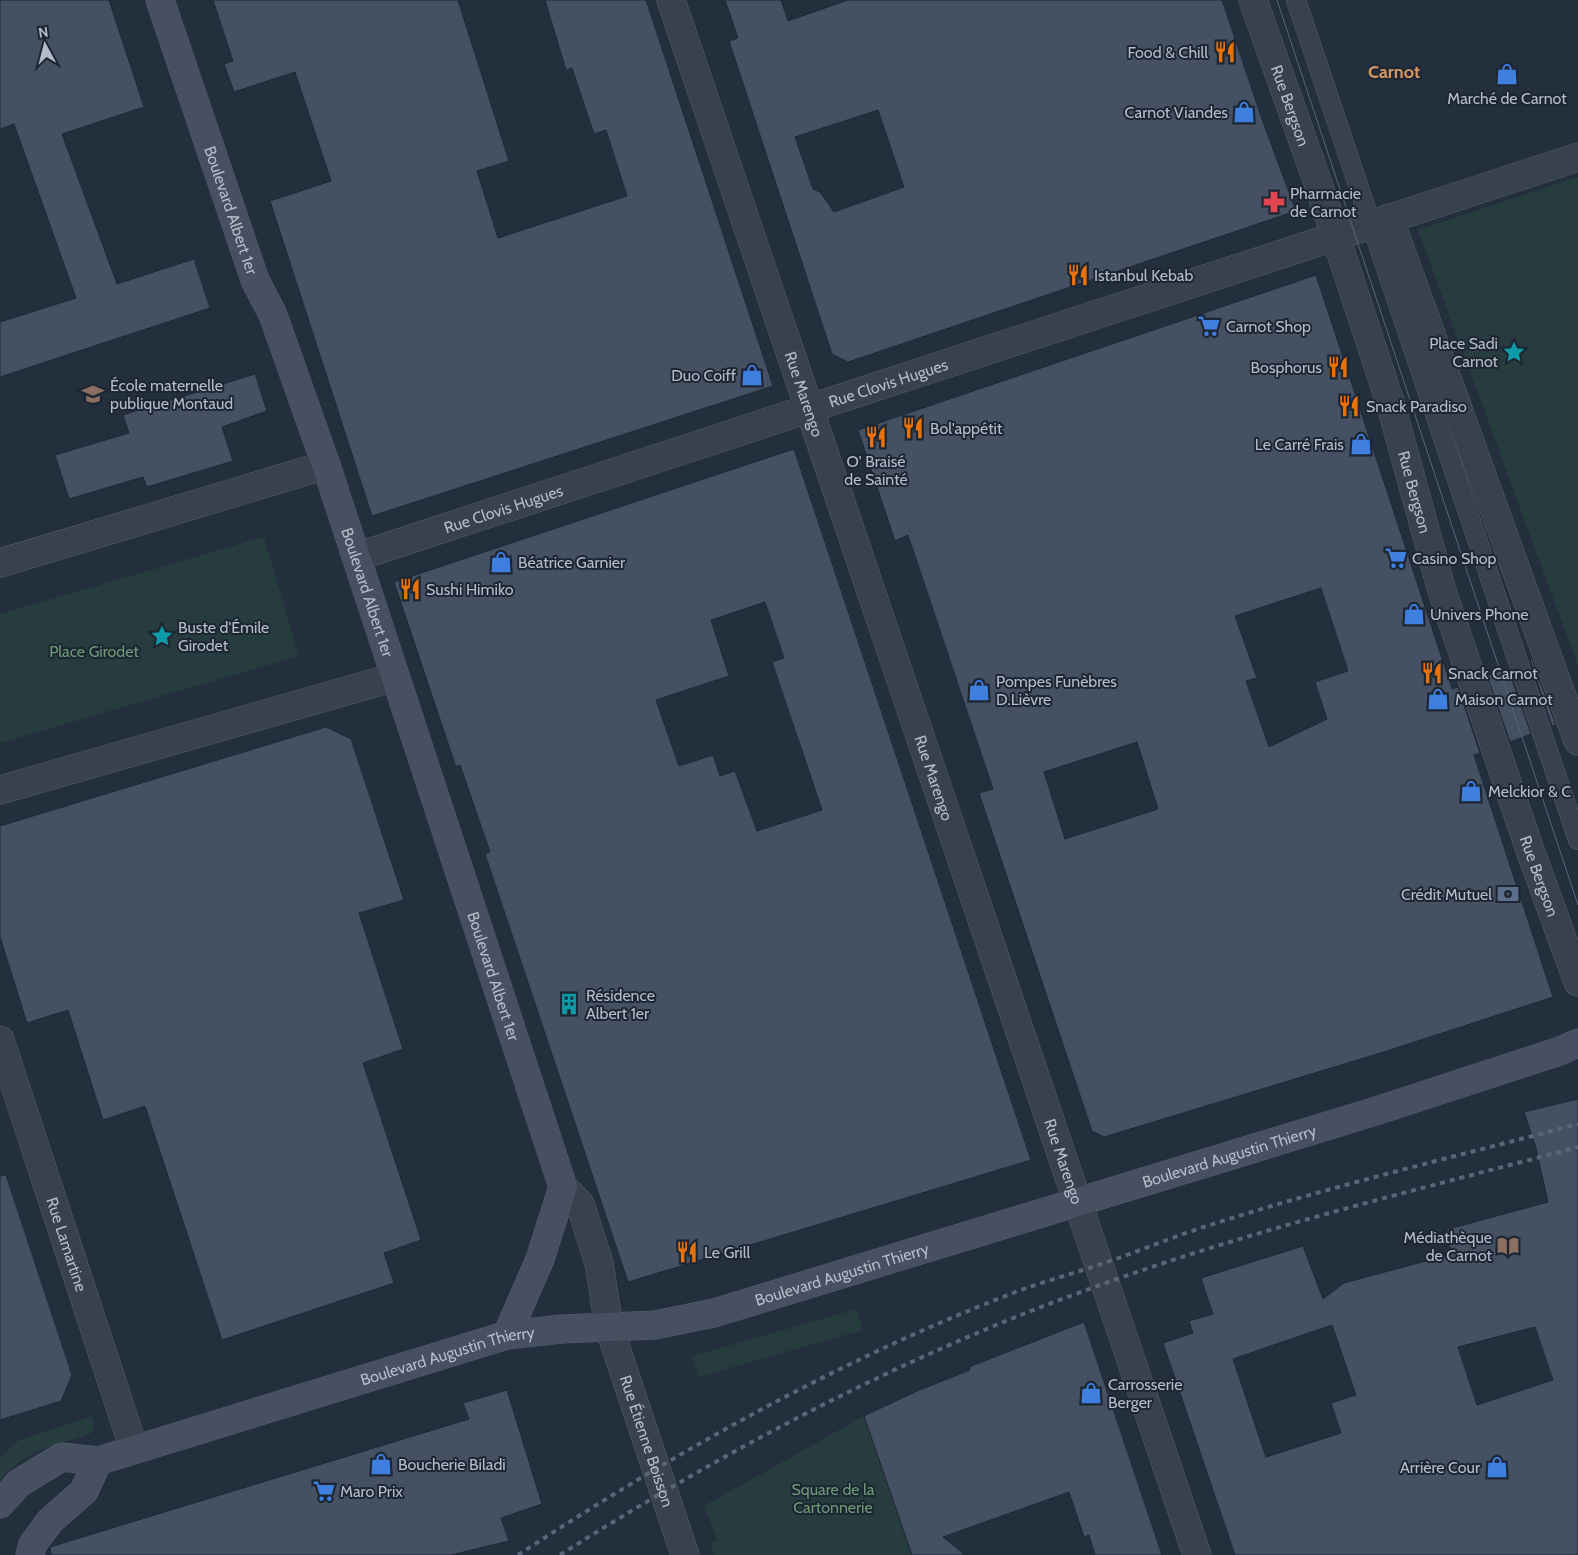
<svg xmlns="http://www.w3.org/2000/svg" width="1578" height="1555" font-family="Cabin,sans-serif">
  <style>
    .green { fill: #263c3f }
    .building { fill: #455162; stroke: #1f2835; fill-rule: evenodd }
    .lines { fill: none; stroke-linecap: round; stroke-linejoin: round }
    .service-casing { stroke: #565f6c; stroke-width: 20 }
    .minor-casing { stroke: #565f6c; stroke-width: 29 }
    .secondary-casing { stroke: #565f6c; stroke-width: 29 }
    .service { stroke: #38414e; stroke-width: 19 }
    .minor { stroke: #38414e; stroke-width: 28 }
    .secondary { stroke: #465061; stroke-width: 28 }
    .tram { stroke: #5a6575; stroke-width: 1 }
    .rail { stroke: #5a6575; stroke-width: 4; stroke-dasharray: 5 5; stroke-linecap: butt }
    .labels { text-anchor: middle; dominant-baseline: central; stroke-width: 4; stroke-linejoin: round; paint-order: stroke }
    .poi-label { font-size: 16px; fill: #b4bcc9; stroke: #1d2633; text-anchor: start }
    .street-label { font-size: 16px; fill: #b4bcc9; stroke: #1d2633 }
    .park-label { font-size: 16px; fill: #6b9a76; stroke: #1d2633 }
    .neighbourhood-label { font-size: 18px; font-weight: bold; fill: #d59563; stroke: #1d2633 }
  </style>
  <rect width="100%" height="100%" fill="#242f3e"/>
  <!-- green -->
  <g class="green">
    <polygon points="1578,177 1578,666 1418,230"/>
    <polygon points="264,537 299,656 0,743 0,614"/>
    <polygon points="857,1309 863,1330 698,1377 692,1356"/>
    <path d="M 93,1416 L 94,1429 L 89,1434 C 52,1447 27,1448 0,1481 L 0,1457 L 19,1440 Z"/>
    <polygon points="864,1416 912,1555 714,1555 710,1543 717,1540 704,1506"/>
  </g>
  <!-- building -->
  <g class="building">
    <polygon points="0,0 109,0 144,107 62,134 117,284 194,259 210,308 0,377 0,322 76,298 14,124 0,129"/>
    <polygon points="213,0 458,0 509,161 477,171 498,238 627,196 606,130 594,134 572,68 566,70 545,0 646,0 773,386 372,516 270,201 331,181 295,72 234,92 224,64 233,61"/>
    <path d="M 725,0 L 781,0 L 788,21 L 848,0 L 1222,0 L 1263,122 L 1296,211 L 848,362 L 832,354 L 729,41 L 738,38 ZM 878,110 L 904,187 L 834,212 L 820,192 L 813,189 L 795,137 Z"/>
    <path d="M 1316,275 L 1452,689 L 1458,687 L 1480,753 L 1474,755 L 1553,997 L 1387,1051 L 1104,1137 L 1092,1131 L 990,826 L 979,793 L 993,789 L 908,535 L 895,541 L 858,430 ZM 1321,588 L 1348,671 L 1315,682 L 1327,719 L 1269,747 L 1246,681 L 1257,678 L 1235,616 ZM 1137,742 L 1158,809 L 1065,839 L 1044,772 Z"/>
    <polygon points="255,374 267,411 222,427 233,461 147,487 143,477 69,499 55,455 129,433 123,415"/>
    <path d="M 794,449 L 1031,1160 L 628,1282 L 485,854 L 490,852 L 460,765 L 456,767 L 394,582 ZM 765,602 L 784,658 L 772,662 L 822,810 L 757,831 L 735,771 L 720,776 L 713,755 L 679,766 L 656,700 L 729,676 L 711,620 Z"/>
    <polygon points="1532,659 1556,725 1552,726 1530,660"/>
    <polygon points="1508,668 1531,734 1510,742 1487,676"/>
    <polygon points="326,727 351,739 404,900 359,913 403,1049 363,1063 421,1240 384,1253 394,1283 222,1340 145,1106 103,1120 68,1010 27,1023 0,937 0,826"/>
    <path d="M 1578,1099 L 1578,1555 L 1235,1555 L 1163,1343 L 1193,1333 L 1189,1321 L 1213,1314 L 1201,1278 L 1303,1246 L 1323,1299 L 1344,1283 L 1452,1254 L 1445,1230 L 1548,1202 L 1536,1148 L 1524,1112 ZM 1332,1325 L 1356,1395 L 1331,1403 L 1341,1433 L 1266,1457 L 1233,1359 ZM 1535,1327 L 1553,1380 L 1477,1405 L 1458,1347 Z"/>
    <polygon points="6,1175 72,1375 61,1401 0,1420 0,1176"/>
    <polygon points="1084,1322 1162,1555 1095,1555 1089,1535 1084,1537 1069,1492 943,1537 965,1555 912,1555 864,1416 917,1391 970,1370 969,1367"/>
    <polygon points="507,1390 542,1504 501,1518 509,1541 451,1555 51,1555 50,1547 469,1419 463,1403"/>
  </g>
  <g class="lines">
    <!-- service casing -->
    <g class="service-casing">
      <polyline id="service" points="1296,0 1578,840"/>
    </g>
    <!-- minor casing -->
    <g class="minor-casing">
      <g id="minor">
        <path id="s1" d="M 671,0 L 1197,1555"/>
        <path id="s2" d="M 1253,0 L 1320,189 L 1390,402 L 1442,591 L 1530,850 L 1578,982"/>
        <polyline points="1389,218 1578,741"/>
        <path id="s3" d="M 356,557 L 1578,157"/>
        <polyline points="0,563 326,465"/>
        <polyline points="0,790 395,677"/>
        <path id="s4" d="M 0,1040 L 134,1449"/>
        <path id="s5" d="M 563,1187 L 580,1204 L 599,1263 L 609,1327 L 685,1555"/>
      </g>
    </g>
    <!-- secondary casing -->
    <g class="secondary-casing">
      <g id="secondary">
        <path id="s6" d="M 160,0 L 255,280 L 273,315 L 326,465 L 563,1187 L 540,1259 L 507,1335"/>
        <path id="s7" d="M 0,1504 L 19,1483 L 62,1457 L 98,1461 L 507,1335 L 562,1329 L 655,1325 L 714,1313 L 1376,1111 L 1560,1051 L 1578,1043"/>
        <polyline points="30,1555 33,1544 50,1521 84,1491 98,1461"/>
      </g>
    </g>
    <!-- service -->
    <use href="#service" class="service"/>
    <!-- minor -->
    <use href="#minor" class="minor"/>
    <!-- secondary -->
    <use href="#secondary" class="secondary"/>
    <!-- tram -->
    <polyline class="tram" points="1277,0 1578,905"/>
    <!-- rail -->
    <g class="rail">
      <path d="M 518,1555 C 674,1453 839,1360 1013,1293 C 1044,1281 1076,1273 1107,1262 C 1140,1251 1172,1237 1204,1227 C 1327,1187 1454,1157 1578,1124"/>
      <path d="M 560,1555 C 735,1444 923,1346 1120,1278 C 1270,1225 1425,1188 1578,1147"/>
    </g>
  </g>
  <!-- icons -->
  <defs>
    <g id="restaurant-bare" transform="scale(1.725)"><path d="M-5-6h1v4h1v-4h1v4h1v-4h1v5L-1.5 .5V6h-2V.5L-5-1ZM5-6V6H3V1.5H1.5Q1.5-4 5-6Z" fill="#e8710a" stroke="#1d2633" stroke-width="2.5" paint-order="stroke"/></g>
    <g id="shop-bare" transform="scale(1.725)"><path d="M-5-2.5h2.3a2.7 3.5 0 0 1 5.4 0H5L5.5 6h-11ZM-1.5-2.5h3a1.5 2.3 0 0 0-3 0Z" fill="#3f7fe0" stroke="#1d2633" stroke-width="2.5" paint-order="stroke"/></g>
    <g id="pharmacy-bare" transform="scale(1.725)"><path d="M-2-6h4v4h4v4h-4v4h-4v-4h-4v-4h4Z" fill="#e0444e" stroke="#1d2633" stroke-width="2.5" paint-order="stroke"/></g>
    <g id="supermarket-bare" transform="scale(1.725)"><path d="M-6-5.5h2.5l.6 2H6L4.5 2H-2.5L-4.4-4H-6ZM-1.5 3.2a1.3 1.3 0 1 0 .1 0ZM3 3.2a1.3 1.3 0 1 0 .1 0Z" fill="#3f7fe0" stroke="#1d2633" stroke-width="2.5" paint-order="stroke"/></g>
    <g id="sight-bare" transform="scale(1.725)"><path d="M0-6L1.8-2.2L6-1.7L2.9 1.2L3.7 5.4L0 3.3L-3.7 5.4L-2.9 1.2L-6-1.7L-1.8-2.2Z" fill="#0f9aa8" stroke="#1d2633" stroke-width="2.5" paint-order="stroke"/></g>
    <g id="school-bare" transform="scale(1.725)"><path d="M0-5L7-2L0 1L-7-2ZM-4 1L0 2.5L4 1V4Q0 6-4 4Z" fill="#8d6e63" stroke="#1d2633" stroke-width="2.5" paint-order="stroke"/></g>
    <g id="bank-bare" transform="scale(1.725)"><path d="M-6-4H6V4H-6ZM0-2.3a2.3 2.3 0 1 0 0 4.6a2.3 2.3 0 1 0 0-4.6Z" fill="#5c6f8a" stroke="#1d2633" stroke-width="2.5" paint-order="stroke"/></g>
    <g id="building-bare" transform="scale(1.725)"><path d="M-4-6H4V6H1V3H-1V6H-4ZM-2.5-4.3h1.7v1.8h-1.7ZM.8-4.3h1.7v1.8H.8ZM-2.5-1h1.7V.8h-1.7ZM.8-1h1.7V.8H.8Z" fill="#0f9aa8" stroke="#1d2633" stroke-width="2.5" paint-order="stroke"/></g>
    <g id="library-bare" transform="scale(1.725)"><path d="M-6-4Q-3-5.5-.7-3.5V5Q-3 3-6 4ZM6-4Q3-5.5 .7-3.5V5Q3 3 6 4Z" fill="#8d6e63" stroke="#1d2633" stroke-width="2.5" paint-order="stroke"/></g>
  </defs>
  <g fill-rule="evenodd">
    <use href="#restaurant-bare" x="1225" y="52"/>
    <use href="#shop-bare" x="1507" y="74"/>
    <use href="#shop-bare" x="1244" y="112"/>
    <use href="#pharmacy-bare" x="1274" y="202"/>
    <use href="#restaurant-bare" x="1078" y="275"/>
    <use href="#supermarket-bare" x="1209" y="326"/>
    <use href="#sight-bare" x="1514" y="352"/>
    <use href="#restaurant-bare" x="1338" y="367"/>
    <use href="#shop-bare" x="752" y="375"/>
    <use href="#school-bare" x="93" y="394"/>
    <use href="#restaurant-bare" x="1349" y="406"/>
    <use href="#restaurant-bare" x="913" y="428"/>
    <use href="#restaurant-bare" x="876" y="437"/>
    <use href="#shop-bare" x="1361" y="444"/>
    <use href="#supermarket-bare" x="1396" y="558"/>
    <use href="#shop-bare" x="501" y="562"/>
    <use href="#restaurant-bare" x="410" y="589"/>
    <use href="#shop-bare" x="1414" y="614"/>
    <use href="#sight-bare" x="162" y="636"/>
    <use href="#restaurant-bare" x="1432" y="673"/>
    <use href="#shop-bare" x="979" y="690"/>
    <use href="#shop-bare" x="1438" y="699"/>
    <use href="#shop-bare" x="1471" y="791"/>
    <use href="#bank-bare" x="1508" y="894"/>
    <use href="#building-bare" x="569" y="1004"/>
    <use href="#library-bare" x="1508" y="1246"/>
    <use href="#restaurant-bare" x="687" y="1252"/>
    <use href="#shop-bare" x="1091" y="1393"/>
    <use href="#shop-bare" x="381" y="1464"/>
    <use href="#shop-bare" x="1497" y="1467"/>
    <use href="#supermarket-bare" x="324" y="1491"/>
  </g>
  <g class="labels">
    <!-- poi labels -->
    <g class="poi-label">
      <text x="1208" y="52" text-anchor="end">Food &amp; Chill</text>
      <text x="1507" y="98" text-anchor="middle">Marché de Carnot</text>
      <text x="1228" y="112" text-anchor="end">Carnot Viandes</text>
      <text x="1290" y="193">Pharmacie<tspan x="1290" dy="18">de Carnot</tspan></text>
      <text x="1094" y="275">Istanbul Kebab</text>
      <text x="1226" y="326">Carnot Shop</text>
      <text x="1498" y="343" text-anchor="end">Place Sadi<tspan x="1498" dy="18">Carnot</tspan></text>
      <text x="1322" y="367" text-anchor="end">Bosphorus</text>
      <text x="736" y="375" text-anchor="end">Duo Coiff</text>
      <text x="110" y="385">École maternelle<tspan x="110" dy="18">publique Montaud</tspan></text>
      <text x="1366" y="406">Snack Paradiso</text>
      <text x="930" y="428">Bol'appétit</text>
      <text x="1344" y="444" text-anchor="end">Le Carré Frais</text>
      <text x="876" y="461" text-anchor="middle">O' Braisé<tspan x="876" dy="18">de Sainté</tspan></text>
      <text x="1412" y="558">Casino Shop</text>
      <text x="518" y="562">Béatrice Garnier</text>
      <text x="426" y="589">Sushi Himiko</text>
      <text x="1430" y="614">Univers Phone</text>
      <text x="178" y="627">Buste d'Émile<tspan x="178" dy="18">Girodet</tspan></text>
      <text x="1448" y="673">Snack Carnot</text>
      <text x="996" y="681">Pompes Funèbres<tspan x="996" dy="18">D.Lièvre</tspan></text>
      <text x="1455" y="699">Maison Carnot</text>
      <text x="1488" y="791">Melckior &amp; C</text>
      <text x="1492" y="894" text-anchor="end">Crédit Mutuel</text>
      <text x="586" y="995">Résidence<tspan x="586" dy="18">Albert 1er</tspan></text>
      <text x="1492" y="1237" text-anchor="end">Médiathèque<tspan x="1492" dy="18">de Carnot</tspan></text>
      <text x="704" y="1252">Le Grill</text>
      <text x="1108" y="1384">Carrosserie<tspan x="1108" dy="18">Berger</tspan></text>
      <text x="398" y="1464">Boucherie Biladi</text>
      <text x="1480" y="1467" text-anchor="end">Arrière Cour</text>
      <text x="340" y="1491">Maro Prix</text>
    </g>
    <!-- street labels -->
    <g class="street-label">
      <text stroke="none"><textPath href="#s2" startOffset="112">Rue Bergson</textPath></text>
      <text stroke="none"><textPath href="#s6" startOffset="222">Boulevard Albert 1er</textPath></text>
      <text stroke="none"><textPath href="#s3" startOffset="560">Rue Clovis Hugues</textPath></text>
      <text stroke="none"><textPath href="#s1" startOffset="416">Rue Marengo</textPath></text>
      <text stroke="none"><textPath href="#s2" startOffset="518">Rue Bergson</textPath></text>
      <text stroke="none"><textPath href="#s3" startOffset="155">Rue Clovis Hugues</textPath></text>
      <text stroke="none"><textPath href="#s6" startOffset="628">Boulevard Albert 1er</textPath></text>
      <text stroke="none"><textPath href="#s1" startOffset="821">Rue Marengo</textPath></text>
      <text stroke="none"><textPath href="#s2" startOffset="922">Rue Bergson</textPath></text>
      <text stroke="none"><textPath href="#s6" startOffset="1032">Boulevard Albert 1er</textPath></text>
      <text stroke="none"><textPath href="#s7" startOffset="1290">Boulevard Augustin Thierry</textPath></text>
      <text stroke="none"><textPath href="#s1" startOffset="1226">Rue Marengo</textPath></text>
      <text stroke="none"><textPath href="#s4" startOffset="215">Rue Lamartine</textPath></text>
      <text stroke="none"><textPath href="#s7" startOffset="885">Boulevard Augustin Thierry</textPath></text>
      <text stroke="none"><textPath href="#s7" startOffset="480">Boulevard Augustin Thierry</textPath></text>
      <text stroke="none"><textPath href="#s5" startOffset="271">Rue Étienne Boisson</textPath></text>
    </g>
    <!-- park labels -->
    <g class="park-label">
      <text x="94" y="651">Place Girodet</text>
      <text x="833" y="1489">Square de la<tspan x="833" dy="18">Cartonnerie</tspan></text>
    </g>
    <!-- neighbourhood labels -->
    <g class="neighbourhood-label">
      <text x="1394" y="72">Carnot</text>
    </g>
  </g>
  <!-- north arrow -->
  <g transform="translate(45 45) rotate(353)" stroke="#1d2633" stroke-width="4" paint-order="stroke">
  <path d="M0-4L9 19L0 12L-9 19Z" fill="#b4bcc9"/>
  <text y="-8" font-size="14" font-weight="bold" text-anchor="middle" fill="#b4bcc9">N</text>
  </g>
</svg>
